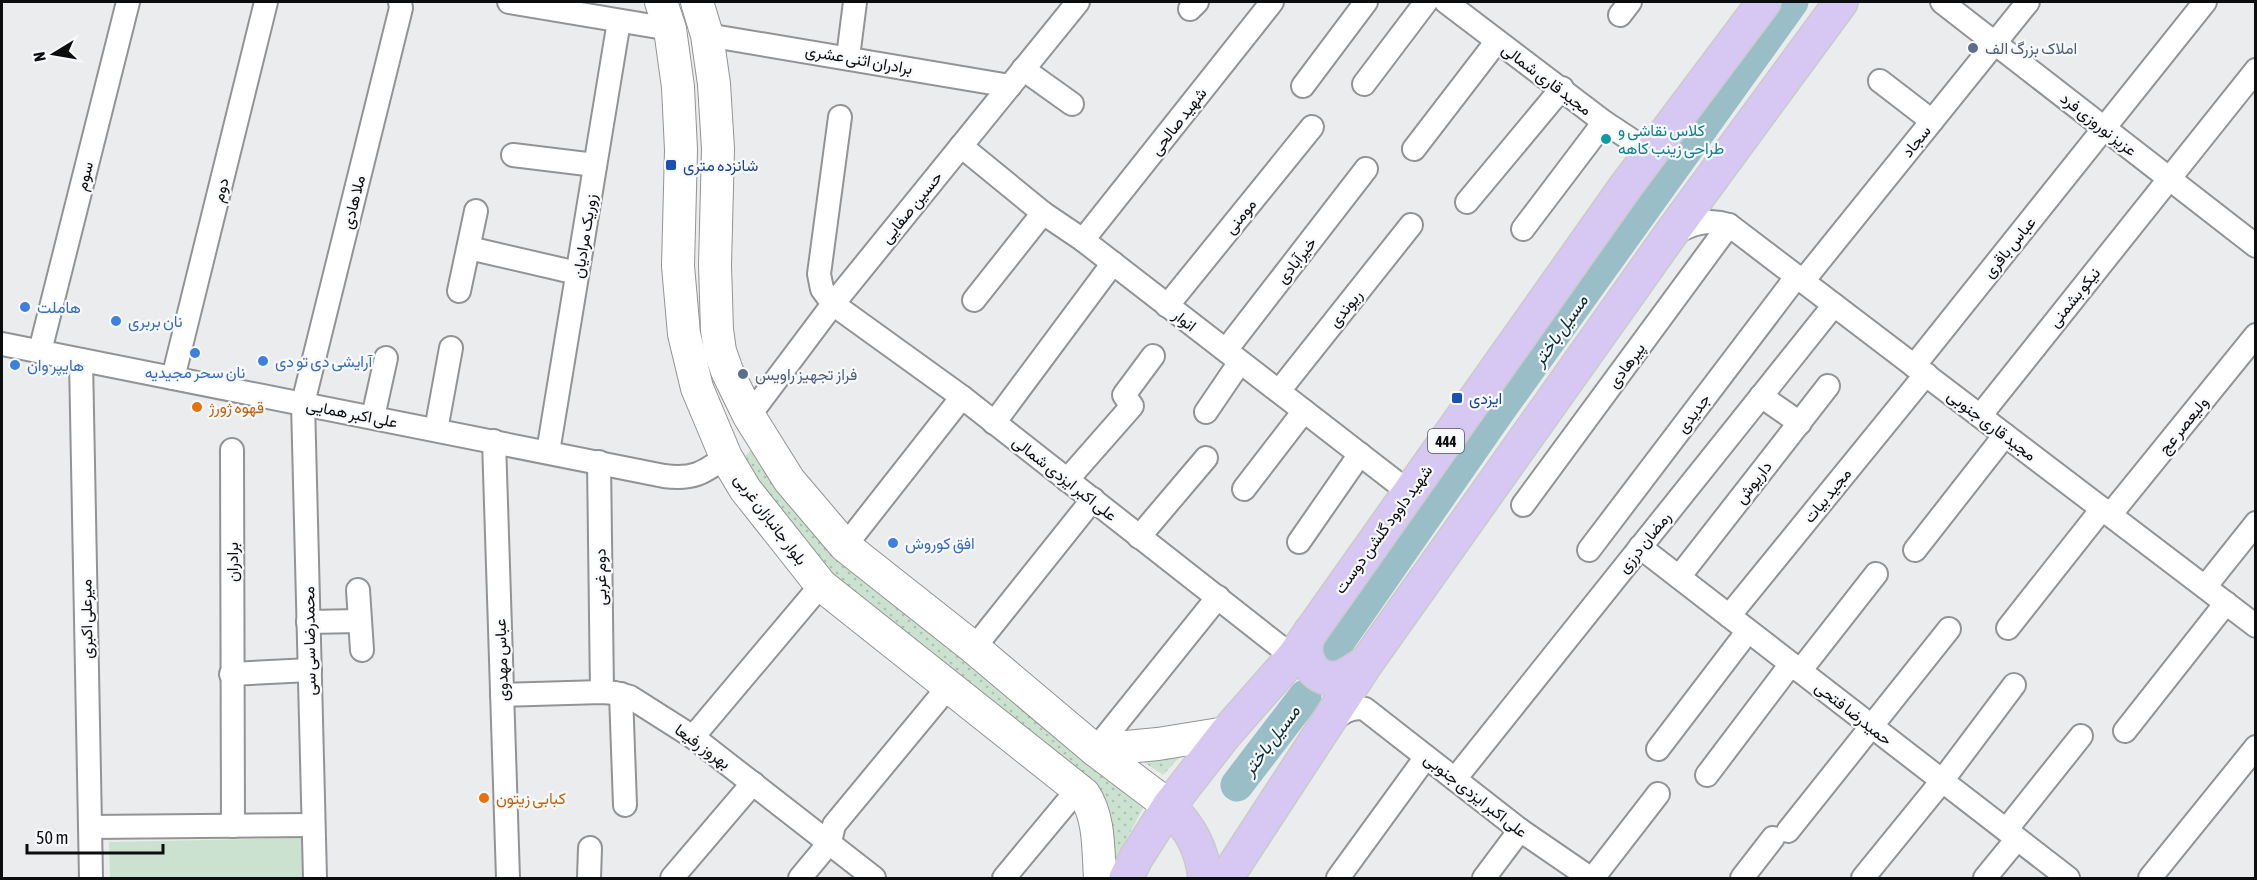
<svg xmlns="http://www.w3.org/2000/svg" width="2257" height="880" font-family="'Asap Condensed',Vazirmatn,sans-serif">
  <style>
    .grass { fill: url(#grass-dots) }
    .green { fill: #cbe2d1 }
    .lines { fill: none; stroke-linecap: round; stroke-linejoin: round }
    .river { stroke: #99bec8; stroke-width: 33 }
    .minor-casing { stroke: #929395; stroke-width: 26 }
    .secondary-casing { stroke: #929395; stroke-width: 34 }
    .primary-casing { stroke: #cacaca; stroke-width: 36 }
    .minor { stroke: #fff; stroke-width: 22 }
    .secondary { stroke: #fff; stroke-width: 32 }
    .primary { stroke: #d6c8f2; stroke-width: 33 }
    .service-dot { fill: #5c6f8a; stroke: #f8f9fc; stroke-width: 2 }
    .culture-dot { fill: #0f9aa8; stroke: #f8f9fc; stroke-width: 2 }
    .transit-dot { fill: #1a4fb4; stroke: #f8f9fc; stroke-width: 2 }
    .shop-dot { fill: #3f7fe0; stroke: #f8f9fc; stroke-width: 2 }
    .food-dot { fill: #e8710a; stroke: #f8f9fc; stroke-width: 2 }
    .labels { text-anchor: middle; dominant-baseline: central; stroke-width: 4.5; stroke-linejoin: round; paint-order: stroke }
    .shield { fill: #f8f9fc; stroke: #535455; stroke-width: 1.5 }
    .shield-label { font-size: 15px; font-weight: bold; fill: #0c0d0e }
    .service-label { font-size: 16px; fill: #4e5e75; stroke: #f8f9fc; text-anchor: start }
    .street-label { font-size: 16px; fill: #0c0d0e; stroke: #f8f9fc }
    .culture-label { font-size: 16px; fill: #0d838f; stroke: #f8f9fc; text-anchor: start }
    .transit-label { font-size: 16px; fill: #164399; stroke: #f8f9fc; text-anchor: start }
    .shop-label { font-size: 16px; fill: #366cbe; stroke: #f8f9fc; text-anchor: start }
    .food-label { font-size: 16px; fill: #c56008; stroke: #f8f9fc; text-anchor: start }
    .water-label { font-size: 18px; font-style: italic; fill: #092f37; stroke: #f8f9fc }
  </style>
  <defs>
    <pattern id="grass-dots" width="8" height="8" patternUnits="userSpaceOnUse" patternTransform="scale(1.5)"><rect width="8" height="8" fill="#cbe2d1"/><path d="M2 2h.1M6 6h.1" fill="none" stroke="#adc1b2" stroke-width="1.8" stroke-linecap="round"/></pattern>
  </defs>
  <rect width="100%" height="100%" fill="#ebecee"/>
  <!-- grass -->
  <g class="grass">
    <polygon points="754,447 885,597 1143,808 1114,863 1104,819 829,572 741,460"/>
    <polygon points="1191,745 1163,775 1126,750"/>
  </g>
  <!-- green -->
  <polygon class="green" points="304,838 304,878 110,878 109,842"/>
  <g class="lines">
    <!-- river -->
    <g class="river">
      <polyline points="1327,658 1495,416 1792,2"/>
      <polyline points="1237,785 1305,696"/>
    </g>
    <!-- minor casing -->
    <g class="minor-casing">
      <g id="minor">
        <polyline points="509,2 670,29"/>
        <polyline points="1446,2 1604,122 1651,153"/>
        <polyline points="1942,2 2256,246"/>
        <polyline points="1190,9 1197,2"/>
        <polyline points="1620,15 1630,2"/>
        <polyline points="707,35 1010,86"/>
        <polyline points="848,57 855,2"/>
        <polyline points="1023,69 1072,104"/>
        <polyline points="1880,81 1932,121"/>
        <polyline points="1364,84 1426,2"/>
        <polyline points="1303,86 1366,2"/>
        <polyline points="840,117 819,274 822,289 833,304 962,397 1293,657"/>
        <polyline points="961,146 1043,213 1083,240 1410,493"/>
        <polyline points="1414,149 1497,41"/>
        <polyline points="513,155 595,165"/>
        <polyline points="1467,202 1562,88"/>
        <polyline points="1523,229 1604,122"/>
        <path d="M 1673,234 C 1691,224 1708,218 1729,225 L 2256,626"/>
        <polyline points="1083,240 1272,2"/>
        <polyline points="469,248 577,273"/>
        <polyline points="1803,281 2028,2"/>
        <polyline points="459,291 476,211"/>
        <polyline points="974,300 1043,213"/>
        <polyline points="1167,306 1312,127"/>
        <path d="M 2,344 L 664,476 C 693,480 703,473 726,457"/>
        <polyline points="1226,350 1366,169"/>
        <polyline points="40,351 128,2"/>
        <polyline points="81,360 91,878"/>
        <polyline points="1914,366 2205,2"/>
        <polyline points="173,378 266,2"/>
        <polyline points="1279,391 1411,225"/>
        <polyline points="1761,396 1800,423"/>
        <polyline points="1206,412 1240,362"/>
        <polyline points="749,416 833,304 1078,2"/>
        <polyline points="1980,416 2256,70"/>
        <polyline points="373,417 386,358"/>
        <polyline points="994,423 1113,263"/>
        <polyline points="436,430 451,348"/>
        <polyline points="494,441 508,878"/>
        <polyline points="232,450 233,826"/>
        <polyline points="548,452 619,21"/>
        <polyline points="599,462 602,692"/>
        <polyline points="1067,480 1132,406 1124,395 1153,356"/>
        <polyline points="1244,489 1304,411"/>
        <polyline points="1523,505 1729,225"/>
        <polyline points="2110,515 2256,335"/>
        <polyline points="1139,537 1206,458"/>
        <polyline points="1299,542 1360,454"/>
        <polyline points="845,546 962,397"/>
        <polyline points="1640,547 2068,878"/>
        <polyline points="1589,550 1797,276"/>
        <polyline points="1915,550 2005,435"/>
        <polyline points="1679,577 1828,386"/>
        <polyline points="2205,587 2256,523"/>
        <polyline points="358,590 362,650"/>
        <polyline points="1729,616 1926,374"/>
        <polyline points="308,622 360,621"/>
        <polyline points="2008,628 2102,509"/>
        <polyline points="974,648 1093,499"/>
        <polyline points="1800,671 1876,574"/>
        <polyline points="231,674 310,670"/>
        <polyline points="621,694 625,805"/>
        <polyline points="502,695 602,692 615,693 630,697 693,737 874,878"/>
        <path d="M 1331,723 C 1339,713 1352,706 1365,709 L 1520,830 L 1590,878"/>
        <polyline points="2125,731 2226,603"/>
        <polyline points="693,737 821,585"/>
        <polyline points="1658,749 1748,631"/>
        <polyline points="1095,750 1218,597"/>
        <polyline points="1707,775 1791,664"/>
        <polyline points="1455,779 1834,305"/>
        <polyline points="90,827 313,825"/>
        <polyline points="2006,830 2081,736"/>
        <polyline points="1788,831 1949,629"/>
        <polyline points="315,878 303,403 401,8 400,2"/>
        <polyline points="589,878 590,848"/>
        <polyline points="672,878 753,783"/>
        <polyline points="800,878 830,842 834,825 949,686"/>
        <polyline points="1004,878 1078,789"/>
        <polyline points="1338,878 1426,757"/>
        <polyline points="1484,878 1520,830"/>
        <polyline points="1593,878 1658,794"/>
        <polyline points="1742,878 1773,838"/>
        <polyline points="1863,878 1942,781 2014,685"/>
        <polyline points="1985,878 2017,839"/>
        <polyline points="2150,878 2256,747"/>
      </g>
    </g>
    <!-- secondary casing -->
    <g class="secondary-casing">
      <g id="secondary">
        <path d="M 661,2 L 670,29 L 678,87 L 681,150 L 678,266 L 684,334 L 697,388 L 726,457 L 745,489 L 821,585 L 1084,794 C 1100,818 1098,850 1100,878"/>
        <polyline points="697,2 707,35 714,84 718,149 715,265 717,330 720,351 727,371 749,416 789,480 845,546 974,648 1095,750 1169,806"/>
        <polyline points="1095,750 1158,744 1226,733"/>
      </g>
    </g>
    <!-- primary casing -->
    <g class="primary-casing">
      <g id="primary">
        <path d="M 1310,632 C 1297,656 1315,686 1342,677 C 1351,673 1359,667 1367,662"/>
        <path d="M 1169,806 C 1190,828 1202,848 1205,878"/>
        <polyline points="1126,878 1136,858 1169,806 1226,733 1293,657 1626,186 1764,2"/>
        <polyline points="1226,878 1367,662 1670,235 1841,2"/>
      </g>
    </g>
    <!-- minor -->
    <use href="#minor" class="minor"/>
    <!-- secondary -->
    <use href="#secondary" class="secondary"/>
    <!-- primary -->
    <use href="#primary" class="primary"/>
  </g>
  <!-- markers -->
  <g class="service-dot">
    <circle cx="1973" cy="48" r="6"/>
    <circle cx="743" cy="374" r="6"/>
  </g>
  <circle class="culture-dot" cx="1606" cy="139" r="6"/>
  <g class="transit-dot">
    <rect x="665" y="159" width="12" height="12" rx="3"/>
    <rect x="1451" y="392" width="12" height="12" rx="3"/>
  </g>
  <g class="shop-dot">
    <circle cx="25" cy="307" r="6"/>
    <circle cx="116" cy="321" r="6"/>
    <circle cx="195" cy="353" r="6"/>
    <circle cx="263" cy="361" r="6"/>
    <circle cx="15" cy="365" r="6"/>
    <circle cx="893" cy="543" r="6"/>
  </g>
  <g class="food-dot">
    <circle cx="197" cy="407" r="6"/>
    <circle cx="484" cy="798" r="6"/>
  </g>
  <g class="labels">
    <!-- shield labels -->
    <rect class="shield" x="1428" y="429" width="36" height="24" rx="4.5"/>
    <g class="shield-label">
      <text x="1446" y="441">444</text>
    </g>
    <!-- service labels -->
    <g class="service-label">
      <text x="1985" y="48">املاک بزرگ الف</text>
      <text x="755" y="374">فراز تجهیز راویس</text>
    </g>
    <!-- street labels -->
    <g class="street-label">
      <text transform="translate(859 59) rotate(10)">برادران اثنی عشری</text>
      <text transform="translate(1547 79) rotate(37)">مجید قاری شمالی</text>
      <text transform="translate(1178 121) rotate(-52)">شهید صالحی</text>
      <text transform="translate(2099 124) rotate(38)">عزیز نوروزی فرد</text>
      <text transform="translate(1916 141) rotate(-51)">سجاد</text>
      <text transform="translate(84 176) rotate(-76)">سوم</text>
      <text transform="translate(220 190) rotate(-76)">دوم</text>
      <text transform="translate(353 202) rotate(-76)">ملا هادی</text>
      <text transform="translate(911 207) rotate(-51)">حسین صفایی</text>
      <text transform="translate(1240 216) rotate(-51)">مومنی</text>
      <text transform="translate(584 236) rotate(-81)">زوریک مرادیان</text>
      <text transform="translate(2009 247) rotate(-51)">عباس باقری</text>
      <text transform="translate(1296 260) rotate(-52)">خیرآبادی</text>
      <text transform="translate(2074 297) rotate(-51)">نیکو بشمنی</text>
      <text transform="translate(1345 308) rotate(-51)">ریوندی</text>
      <text transform="translate(1185 320) rotate(38)">انوار</text>
      <text transform="translate(1626 365) rotate(-54)">پیرهادی</text>
      <text transform="translate(352 413) rotate(11)">علی اکبر همایی</text>
      <text transform="translate(1693 413) rotate(-53)">جدیدی</text>
      <text transform="translate(1992 425) rotate(37)">مجید قاری جنوبی</text>
      <text transform="translate(2183 425) rotate(-51)">ولیعصر عج</text>
      <text transform="translate(1065 478) rotate(38)">علی اکبر ایزدی شمالی</text>
      <text transform="translate(1753 482) rotate(-52)">داریوش</text>
      <text transform="translate(1827 495) rotate(-51)">مجید بیات</text>
      <text transform="translate(771 519) rotate(53)">بلوار جانبازان غربی</text>
      <text transform="translate(1383 529) rotate(-54)">شهید داوود گلشن دوست</text>
      <text transform="translate(1644 542) rotate(-51)">رمضان درزی</text>
      <text transform="translate(232 562) rotate(-90)">برادران</text>
      <text transform="translate(600 577) rotate(-91)">دوم غربی</text>
      <text transform="translate(86 619) rotate(-91)">میرعلی اکبری</text>
      <text transform="translate(309 641) rotate(-91)">محمدرضا سی سی</text>
      <text transform="translate(501 660) rotate(-92)">عباس مهدوی</text>
      <text transform="translate(1854 713) rotate(38)">حمیدرضا فتحی</text>
      <text transform="translate(703 746) rotate(36)">بهروز رفیعا</text>
      <text transform="translate(1476 795) rotate(38)">علی اکبر ایزدی جنوبی</text>
    </g>
    <!-- culture labels -->
    <g class="culture-label">
      <text x="1618" y="130">کلاس نقاشی و<tspan x="1618" dy="18">طراحی زینب کاهه</tspan></text>
    </g>
    <!-- transit labels -->
    <g class="transit-label">
      <text x="683" y="165">شانزده متری</text>
      <text x="1469" y="398">ایزدی</text>
    </g>
    <!-- shop labels -->
    <g class="shop-label">
      <text x="37" y="307">هاملت</text>
      <text x="128" y="321">نان بربرى</text>
      <text x="275" y="361">آرایشی دی تو دی</text>
      <text x="27" y="365">هایپر وان</text>
      <text x="195" y="372" text-anchor="middle">نان سحر مجیدیه</text>
      <text x="905" y="543">افق کوروش</text>
    </g>
    <!-- food labels -->
    <g class="food-label">
      <text x="209" y="407">قهوه ژورژ</text>
      <text x="496" y="798">کبابی زیتون</text>
    </g>
    <!-- water labels -->
    <g class="water-label">
      <text transform="translate(1560 330) rotate(-55)">مسیل باختر</text>
      <text transform="translate(1271 740) rotate(-53)">مسیل باختر</text>
    </g>
  </g>
  <!-- border -->
  <rect width="2257" height="880" fill="none" stroke="#0c0d0e" stroke-width="6"/>
  <!-- north arrow -->
  <g transform="translate(54 54) rotate(259)" stroke="#f8f9fc" stroke-width="4.5" paint-order="stroke">
  <path d="M0-4.5L10 22L0 15L-10 22Z" fill="#0c0d0e"/>
  <text y="-9" font-size="16" font-weight="bold" text-anchor="middle" fill="#0c0d0e">N</text>
  </g>
  <!-- scale -->
  <path d="M27 844v9h136v-9" fill="none" stroke="#0c0d0e" stroke-width="3"/>
  <text x="36" y="844" font-size="18" fill="#0c0d0e" stroke="#f8f9fc" stroke-width="4.5" paint-order="stroke">50 m</text>
</svg>
